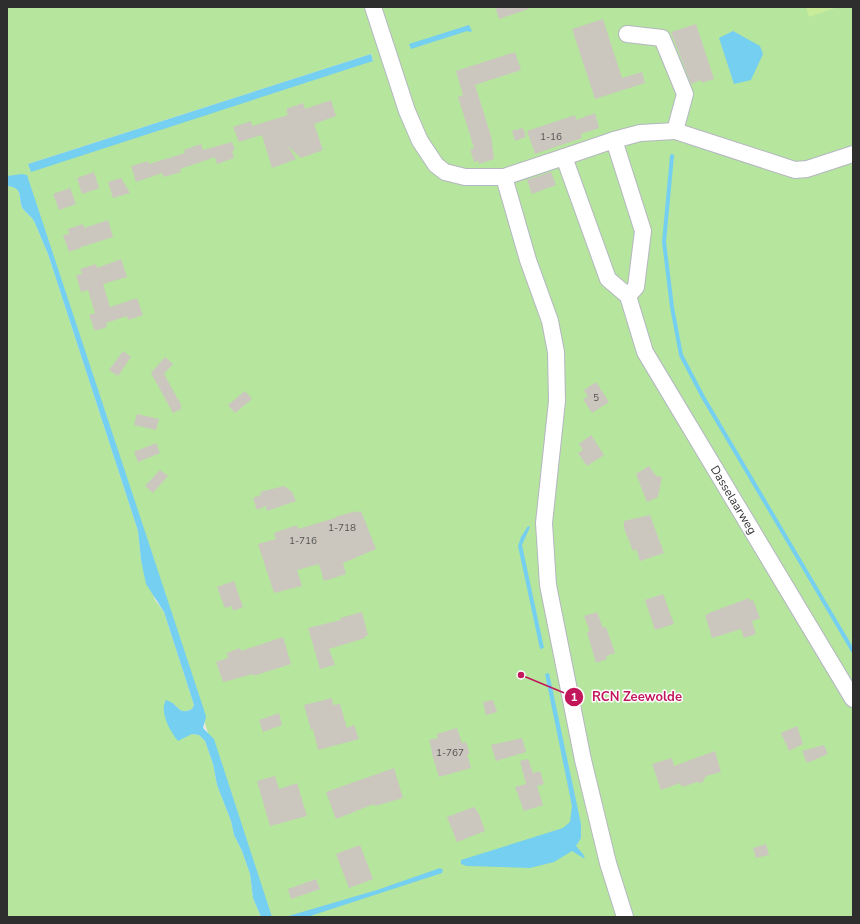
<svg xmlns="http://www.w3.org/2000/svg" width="860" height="924" font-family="'Nunito Sans',sans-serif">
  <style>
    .green { fill: #b6e59e; fill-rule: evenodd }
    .pitch { fill: #c9ec9a }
    .water { fill: #75cff0 }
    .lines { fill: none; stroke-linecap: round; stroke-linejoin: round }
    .stream { stroke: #75cff0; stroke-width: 4 }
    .building { fill: #cbc7bf }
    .minor-casing { stroke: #b4b7c1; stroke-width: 18 }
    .minor { stroke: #fff; stroke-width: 16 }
    .labels { text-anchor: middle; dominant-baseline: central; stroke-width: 3; stroke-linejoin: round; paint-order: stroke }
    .number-label { font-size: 10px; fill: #555452 }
    .street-label { font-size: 12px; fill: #2e2e2e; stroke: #fff }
    .leader { fill: none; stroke: #c2185b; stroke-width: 1.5 }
    .callout-dot { fill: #c2185b; stroke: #fff; stroke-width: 1.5 }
    .mark-label { font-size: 12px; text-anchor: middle; font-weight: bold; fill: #fff }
    .callout-label { font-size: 13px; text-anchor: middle; font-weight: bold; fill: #c2185b; stroke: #fff; stroke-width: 3; stroke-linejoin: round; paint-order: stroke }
  </style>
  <rect width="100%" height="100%" fill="#efe9e1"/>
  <!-- green -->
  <g class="green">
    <path d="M 7,7 L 853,7 L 853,917 L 268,917 L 26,175 L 7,176 ZM 371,54 L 373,60 L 31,171 L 28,164 Z"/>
    <path d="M 7,186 C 25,188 17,198 23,209 C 26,213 31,216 34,221 C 39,232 43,243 48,254 L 138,531 L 141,560 L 155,600 L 164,612 L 194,705 L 192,709 C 181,714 181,711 173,703 L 192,734 L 199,735 L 205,741 L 213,764 L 217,785 L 231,821 L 234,835 L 242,851 L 250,874 L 253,898 L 261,917 L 7,917 Z"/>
  </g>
  <!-- pitch -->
  <polygon class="pitch" points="806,7 838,7 809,17"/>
  <!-- water -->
  <g class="water">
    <polygon points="469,25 472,31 470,32 467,31 411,49 409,44"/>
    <polygon points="733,31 760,46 763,54 751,80 734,84 719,38"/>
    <polygon points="371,54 373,61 31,172 28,164"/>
    <path d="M 22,174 L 27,175 L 205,713 L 206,717 L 203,728 L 214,739 L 272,917 L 261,917 L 253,898 L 250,874 L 242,851 L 234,835 L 231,821 L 217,785 L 213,764 L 205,741 L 199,735 L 192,734 L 178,741 C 170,731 159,712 166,700 C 180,704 177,716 192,709 L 194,705 L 164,612 L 146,584 L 141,560 L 138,531 L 48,254 C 43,243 39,232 34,221 C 31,216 26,213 23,209 C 17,198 25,188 7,186 L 7,176 Z"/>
    <polygon points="528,526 530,527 522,545 544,648 540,649 518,546 521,537"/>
    <polygon points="549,673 581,824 581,838 576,846 583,854 585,859 572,851 554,862 530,868 467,866 461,864 461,860 563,828 570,822 572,806 545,674"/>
    <polygon points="440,868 443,870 442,873 307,917 285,917 377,890"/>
  </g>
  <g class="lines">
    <!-- stream -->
    <polyline class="stream" points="672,156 664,242 672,307 681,355 703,397 853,651"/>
  </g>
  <!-- building -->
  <g class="building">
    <polygon points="495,7 528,7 528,9 499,19"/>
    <polygon points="603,19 622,78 642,72 645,83 595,99 572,29"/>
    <polygon points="696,24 714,79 702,83 701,80 691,84 671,32"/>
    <polygon points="515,52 521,70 475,85 491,136 494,159 479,164 478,161 474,162 470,149 474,148 458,97 463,95 456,71"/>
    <polygon points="331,100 336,116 314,124 323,150 301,158 288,146 296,159 272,168 262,135 239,142 233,127 251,121 252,126 288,115 286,109 303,103 305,109"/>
    <polygon points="595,113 599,128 581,134 582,138 535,154 527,131 575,115 576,120"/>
    <polygon points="523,128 526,137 515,141 512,131"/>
    <polygon points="232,142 235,150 232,151 234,158 217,164 215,157 180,169 181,172 164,177 162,173 136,182 131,166 148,161 149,164 185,153 184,150 201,144 203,150"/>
    <polygon points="94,172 99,188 82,194 77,178"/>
    <polygon points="551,172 556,185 532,194 527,180"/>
    <polygon points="121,178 130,193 113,198 108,182"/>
    <polygon points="70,188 76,204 59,210 53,194"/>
    <polygon points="108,220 113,237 81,247 81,248 69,252 63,235 69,234 68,229 83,224 84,228"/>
    <polygon points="121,259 127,277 103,284 110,307 137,298 143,315 128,320 127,316 106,323 107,327 95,331 89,315 95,313 88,290 81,292 76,275 82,274 80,269 96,264 97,268"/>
    <polygon points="123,351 131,357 118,376 109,370"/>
    <polygon points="165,357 173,364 164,374 181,405 181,409 173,413 151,373"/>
    <polygon points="596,382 609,402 592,413 583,399 588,397 584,390"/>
    <polygon points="245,391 252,399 235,413 228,405"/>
    <polygon points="137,414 159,419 156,430 134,425"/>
    <polygon points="591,435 604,455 587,466 578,453 583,450 579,444"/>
    <polygon points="156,443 160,453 138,462 134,452"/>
    <polygon points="649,466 656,476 662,477 658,497 647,502 636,474"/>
    <polygon points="160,470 168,476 153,493 145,486"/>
    <polygon points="284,486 292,492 296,501 267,511 266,506 257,510 253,498 261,495 260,492"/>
    <polygon points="356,511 357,513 361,511 376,549 343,563 346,574 324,581 319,564 297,570 302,586 274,593 258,544 276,539 274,533 297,525 298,529 335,518 335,517"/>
    <polygon points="650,515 664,553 640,561 636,549 633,551 624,528 624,521"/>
    <polygon points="234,581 243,607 233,611 232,606 225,608 217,587"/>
    <polygon points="663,594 674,624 655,630 645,600"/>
    <polygon points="749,598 750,601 753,600 760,618 752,621 756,634 744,638 741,629 712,638 705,615 709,614 709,613"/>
    <polygon points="362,612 368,635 365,636 365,638 329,649 335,665 320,669 308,628 341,620 340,618"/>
    <polygon points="597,612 603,628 606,627 615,653 606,656 607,659 596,663 587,632 590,631 584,616"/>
    <polygon points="283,637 291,664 253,676 253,674 223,682 216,662 228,658 227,653 240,648 241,651"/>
    <polygon points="332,698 333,705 340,704 347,728 354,725 359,739 318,750 313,729 311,730 304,705"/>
    <polygon points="493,700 497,712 486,715 483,702"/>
    <polygon points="279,713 282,725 263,732 259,720"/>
    <polygon points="797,726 803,744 789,751 781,733"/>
    <polygon points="457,728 462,743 466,742 470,754 467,754 471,768 439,777 431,751 432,751 429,740 438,738 437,734"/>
    <polygon points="522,738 526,752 496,761 491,745"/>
    <polygon points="824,745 828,754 807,763 802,751"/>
    <polygon points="715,751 721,772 706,776 702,783 697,782 682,787 680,783 661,790 652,764 672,758 674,766"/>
    <polygon points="528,759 533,773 540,771 544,784 537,786 543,805 524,811 515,787 526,784 520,761"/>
    <polygon points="394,768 403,798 375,806 374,804 336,819 326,792"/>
    <polygon points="275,776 279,789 297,783 307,816 270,826 257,781"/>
    <polygon points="474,807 479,814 485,831 457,842 447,817"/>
    <polygon points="766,844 769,855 756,858 753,848"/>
    <polygon points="360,845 373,879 349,888 336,854"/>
    <polygon points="316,879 320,889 291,899 288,889"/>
  </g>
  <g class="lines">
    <!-- minor casing -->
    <g class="minor-casing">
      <g id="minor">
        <polyline points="373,7 407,111 420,141 436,165 445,172 465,177 504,177 564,157 608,279 628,296"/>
        <polyline points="675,131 795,170 807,169 853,154"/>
        <polyline points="614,140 640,133 675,131 685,94 662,38 627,34"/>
        <polyline points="564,157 614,140 643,231 636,287 628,296"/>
        <polyline points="504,177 528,260 550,321 556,352 557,401 544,523 548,585 583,760 608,863 625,917"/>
        <path id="s1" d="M 628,296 L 645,352 L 853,699"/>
      </g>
    </g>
    <!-- minor -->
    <use href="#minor" class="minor"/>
  </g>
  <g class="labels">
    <!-- number labels -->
    <g class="number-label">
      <text x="551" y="137">1-16</text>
      <text x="596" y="398">5</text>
      <text x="342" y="528">1-718</text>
      <text x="303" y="541">1-716</text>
      <text x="450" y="753">1-767</text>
    </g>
    <!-- street labels -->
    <g class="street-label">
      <text stroke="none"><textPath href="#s1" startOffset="231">Dasselaarweg</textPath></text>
    </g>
  </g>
  <!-- callouts -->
  <path class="leader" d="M521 675L574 697"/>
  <g class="callout-dot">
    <circle cx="521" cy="675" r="4"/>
    <circle cx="574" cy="697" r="10"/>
  </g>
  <g class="mark-label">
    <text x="574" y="701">1</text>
  </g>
  <g class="callout-label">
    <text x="637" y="701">RCN Zeewolde</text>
  </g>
  <!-- border -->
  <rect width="860" height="924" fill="none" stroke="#2e2e2e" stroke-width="16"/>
</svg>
